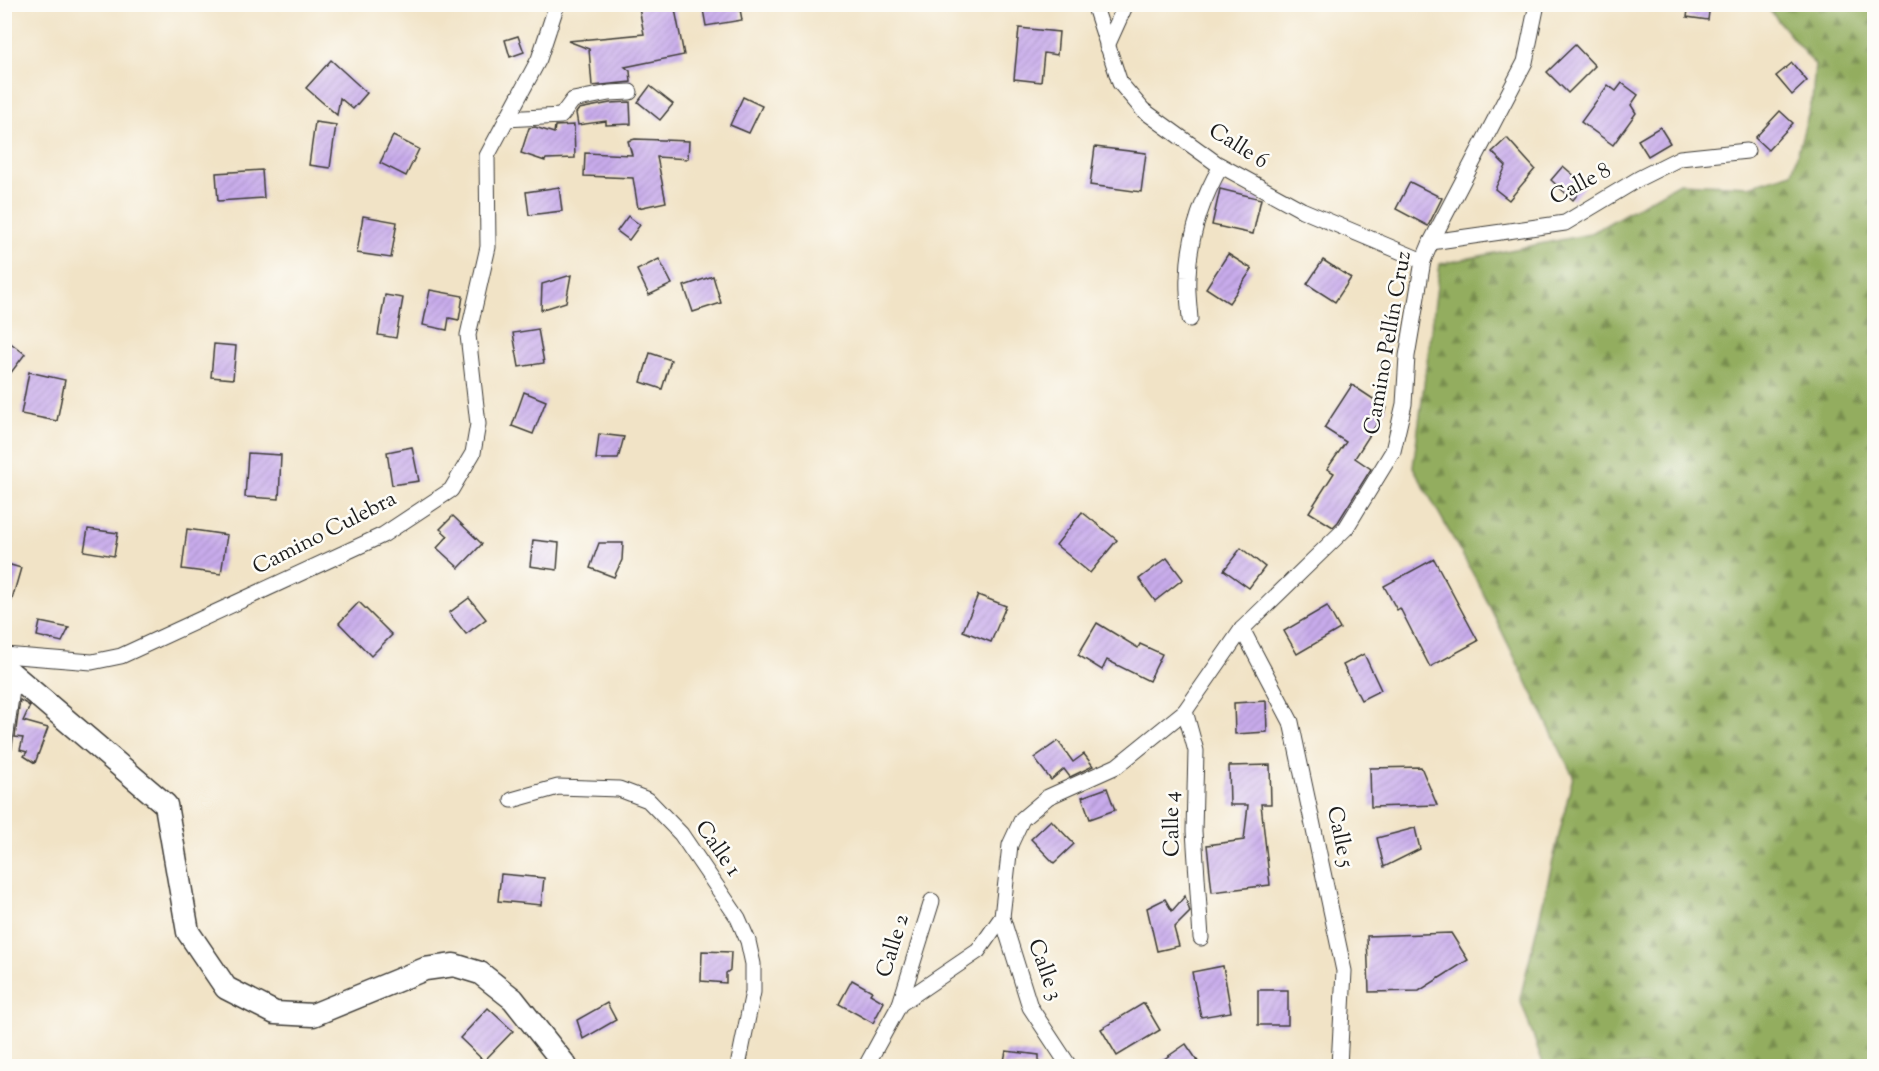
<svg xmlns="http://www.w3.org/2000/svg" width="1879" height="1071" font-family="'Sorts Mill Goudy',serif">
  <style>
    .forest { fill: url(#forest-firs); stroke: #58643e; stroke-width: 1.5 }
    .building { fill: url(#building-hatch) }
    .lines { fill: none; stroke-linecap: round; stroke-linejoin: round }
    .street-casing { stroke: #3c3a36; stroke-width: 17 }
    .secondary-casing { stroke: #3c3a36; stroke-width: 25 }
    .street { stroke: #fff; stroke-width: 15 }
    .secondary { stroke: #fff; stroke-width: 22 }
    .labels { text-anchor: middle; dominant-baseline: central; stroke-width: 5; stroke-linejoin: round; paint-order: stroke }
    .street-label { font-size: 22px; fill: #1c1c1c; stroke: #fdfcf7 }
  </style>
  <defs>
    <pattern id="forest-firs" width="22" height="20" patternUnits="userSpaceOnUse" patternTransform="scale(1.5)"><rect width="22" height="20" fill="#93ad5f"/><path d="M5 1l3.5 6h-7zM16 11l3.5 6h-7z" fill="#778c4e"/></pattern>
    <pattern id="building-hatch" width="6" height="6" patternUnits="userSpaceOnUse" patternTransform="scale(1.5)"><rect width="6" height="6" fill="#c8abeb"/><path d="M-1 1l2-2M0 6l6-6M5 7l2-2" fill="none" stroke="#ab93c9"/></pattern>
  </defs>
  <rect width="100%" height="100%" fill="#fdfcf7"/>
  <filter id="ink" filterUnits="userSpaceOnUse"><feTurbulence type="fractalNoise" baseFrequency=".0167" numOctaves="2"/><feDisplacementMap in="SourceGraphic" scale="12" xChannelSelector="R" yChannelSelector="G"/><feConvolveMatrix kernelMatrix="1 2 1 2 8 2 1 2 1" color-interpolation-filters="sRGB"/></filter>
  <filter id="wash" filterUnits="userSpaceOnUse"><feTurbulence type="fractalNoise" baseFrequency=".008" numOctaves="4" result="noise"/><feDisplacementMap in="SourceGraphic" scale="24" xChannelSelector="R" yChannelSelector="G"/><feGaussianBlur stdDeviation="1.35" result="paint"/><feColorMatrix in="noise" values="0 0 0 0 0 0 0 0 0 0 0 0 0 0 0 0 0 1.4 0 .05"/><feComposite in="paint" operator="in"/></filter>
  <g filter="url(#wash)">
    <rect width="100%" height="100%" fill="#f1e3c6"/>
    <!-- forest -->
    <polygon class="forest" points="1765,5 1874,5 1874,1066 1544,1066 1520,999 1573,776 1478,583 1413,467 1440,264 1590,234 1679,183 1749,186 1792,173 1812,101 1815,65"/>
    <g id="blocks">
      <!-- building -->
      <g class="building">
        <polygon points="655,4 674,4 684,55 625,67 630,71 631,82 592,86 589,49 568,41 644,34 639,8"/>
        <polygon points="702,4 739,4 742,20 706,26"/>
        <polygon points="1689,4 1710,4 1708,20 1687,17"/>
        <polygon points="1019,28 1059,32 1057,55 1044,53 1041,82 1014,79"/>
        <polygon points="518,36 524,52 510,57 505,40"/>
        <polygon points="1575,45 1595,66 1568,93 1547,72"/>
        <polygon points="331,60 367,93 353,109 340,98 337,115 306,88"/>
        <polygon points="1792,63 1807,81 1792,95 1776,76"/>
        <polygon points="1622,83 1638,95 1631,105 1636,113 1613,145 1581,122 1608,85 1616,91"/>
        <polygon points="650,86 673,104 660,120 638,102"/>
        <polygon points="743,97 762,106 749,133 730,125"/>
        <polygon points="630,102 631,124 606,125 606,121 578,125 576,113 579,109 610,103"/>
        <polygon points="1780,111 1793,123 1768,150 1755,138"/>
        <polygon points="315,122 336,125 330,168 309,165"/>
        <polygon points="574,125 575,158 546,159 545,161 521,153 529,128 535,127 554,133 555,126"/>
        <polygon points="1660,127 1670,143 1648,156 1638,140"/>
        <polygon points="393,136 419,149 406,176 380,163"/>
        <polygon points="1507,138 1535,169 1509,200 1495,189 1506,166 1492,152"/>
        <polygon points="635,139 689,141 688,159 657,157 666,202 638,208 633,178 584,176 585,153 632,155 628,141"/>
        <polygon points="1095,147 1146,153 1141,192 1090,185"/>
        <polygon points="1563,166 1585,185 1573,200 1551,180"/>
        <polygon points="262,170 264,198 218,201 216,173"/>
        <polygon points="1410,182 1442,198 1428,226 1396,209"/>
        <polygon points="559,187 562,211 529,215 526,192"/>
        <polygon points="1220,189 1261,199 1253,234 1212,225"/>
        <polygon points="363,216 397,222 391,258 357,253"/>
        <polygon points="628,216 640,225 629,240 617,231"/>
        <polygon points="1228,254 1252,269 1229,303 1206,288"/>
        <polygon points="659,259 672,284 649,295 637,270"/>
        <polygon points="1323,260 1351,278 1335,302 1307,284"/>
        <polygon points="571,275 566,302 541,310 542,284"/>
        <polygon points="713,276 721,303 693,312 684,286"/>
        <polygon points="430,290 463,296 459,320 449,318 447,330 423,325"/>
        <polygon points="385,295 403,298 396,338 378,335"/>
        <polygon points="538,329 544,363 519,367 513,333"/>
        <polygon points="4,338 25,354 4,382"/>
        <polygon points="214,344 236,346 233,379 211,377"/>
        <polygon points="650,353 671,360 662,389 641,382"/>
        <polygon points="29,372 65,380 57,421 21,414"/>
        <polygon points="1352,385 1387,408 1355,458 1371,469 1338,522 1333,527 1309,512 1334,473 1327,469 1346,442 1324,428"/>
        <polygon points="524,392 546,401 533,434 512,426"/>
        <polygon points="599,434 624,437 618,459 596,459"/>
        <polygon points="412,447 419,481 392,485 387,452"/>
        <polygon points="248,453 281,455 279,499 245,497"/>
        <polygon points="1082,512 1117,540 1090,573 1056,545"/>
        <polygon points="453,516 482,544 459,568 437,548 448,536 440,529"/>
        <polygon points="88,529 118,533 114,556 84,551"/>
        <polygon points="187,529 227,535 221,574 182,569"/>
        <polygon points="533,540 559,543 557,570 530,566"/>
        <polygon points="599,543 623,543 622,560 614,577 590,568"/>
        <polygon points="1241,548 1265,567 1249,588 1224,570"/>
        <polygon points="1167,558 1183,579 1155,601 1139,579"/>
        <polygon points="1434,559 1478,641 1430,667 1400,608 1397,610 1384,586"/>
        <polygon points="4,563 21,568 8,613 4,613"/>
        <polygon points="978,595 1006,606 991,642 963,631"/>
        <polygon points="469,598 486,619 466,634 449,613"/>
        <polygon points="359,602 392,635 371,656 339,623"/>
        <polygon points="1327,606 1340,629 1297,654 1284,631"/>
        <polygon points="40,622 69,628 62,642 37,636"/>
        <polygon points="1097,623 1138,648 1140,644 1162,654 1149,681 1107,660 1102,670 1078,655"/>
        <polygon points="1364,654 1381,690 1361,700 1343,665"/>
        <polygon points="20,700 30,706 23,721 48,728 35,763 24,756 27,752 20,750 23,738 15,737"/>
        <polygon points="1266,701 1267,732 1235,734 1234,703"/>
        <polygon points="1058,741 1073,762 1084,754 1093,766 1070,777 1064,769 1051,780 1034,758"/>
        <polygon points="1270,765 1271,804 1261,804 1270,885 1212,892 1207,845 1244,840 1248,805 1230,805 1229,766"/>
        <polygon points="1421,767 1437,805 1371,807 1370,768"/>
        <polygon points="1107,788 1115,810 1090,819 1082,797"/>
        <polygon points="1051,820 1074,844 1054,863 1031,839"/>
        <polygon points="1415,828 1420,849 1384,867 1377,838"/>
        <polygon points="501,874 544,878 541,905 498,901"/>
        <polygon points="1185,896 1190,912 1174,928 1179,946 1157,951 1147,908 1165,899 1172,911"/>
        <polygon points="1451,933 1468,960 1419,991 1369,992 1367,936"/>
        <polygon points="702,951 731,952 730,970 726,973 726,983 701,981"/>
        <polygon points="1223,966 1231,1012 1201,1017 1192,972"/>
        <polygon points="852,980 872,991 870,994 884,1002 873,1023 839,1004"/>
        <rect x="1258" y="990" width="30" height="35"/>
        <polygon points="607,1003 616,1020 583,1039 577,1020"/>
        <polygon points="1144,1003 1160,1030 1117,1056 1101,1029"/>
        <polygon points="488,1008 513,1031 484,1061 460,1038"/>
        <polygon points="1186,1044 1201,1066 1154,1066"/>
        <polygon points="1006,1051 1039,1055 1039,1066 1003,1066"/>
      </g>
    </g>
  </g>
  <g filter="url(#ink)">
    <use href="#blocks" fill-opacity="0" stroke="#3c3a36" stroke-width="1.5"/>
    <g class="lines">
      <!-- street casing -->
      <g class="street-casing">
        <g id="street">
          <polyline points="1094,4 1120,83 1143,110 1216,163 1302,210 1423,261"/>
          <polyline points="1107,46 1126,4"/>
          <polyline points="506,119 561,116 573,100 609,93 630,92"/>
          <polyline points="1431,242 1565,223 1640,178 1680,158 1747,151"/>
          <path d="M 1190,319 C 1189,305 1187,291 1188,277 C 1189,238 1202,199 1221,166"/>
          <polyline points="1242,629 1291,722 1344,971 1339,1066"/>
          <polyline points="4,655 92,662 121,656 383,535 451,490 473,453 478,424 468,335 488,247 487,156 539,59 557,4"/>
          <polyline points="1185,711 1196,751 1194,831 1201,938"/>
          <polyline points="4,748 14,675"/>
          <polyline points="512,800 558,787 619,789 648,800 681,834 738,918 748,941 753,964 753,992 738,1066"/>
          <polyline points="1002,917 1030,1007 1069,1066"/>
          <polyline points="900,1004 932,901"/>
          <polyline points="866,1066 900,1004 978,951 1002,917 1010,845 1022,819 1048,797 1117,766 1185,711 1242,629 1346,528 1393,451 1404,404 1407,356 1423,261 1431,242 1525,62 1537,4"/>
        </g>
      </g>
      <!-- secondary casing -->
      <g class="secondary-casing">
        <polyline id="secondary" points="4,667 166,805 188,932 226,988 275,1013 313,1015 425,969 454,965 480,973 513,999 566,1066"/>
      </g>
      <!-- street -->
      <use href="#street" class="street"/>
      <!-- secondary -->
      <use href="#secondary" class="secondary"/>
    </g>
  </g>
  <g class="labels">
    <!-- street labels -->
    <g class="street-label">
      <text transform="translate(1238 147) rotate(32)">Calle 6</text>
      <text transform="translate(1581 185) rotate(-28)">Calle 8</text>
      <text transform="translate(1389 343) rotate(-80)">Camino Pellín Cruz</text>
      <text transform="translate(325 534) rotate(-27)">Camino Culebra</text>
      <text transform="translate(1173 824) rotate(-91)">Calle 4</text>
      <text transform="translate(1339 837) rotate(78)">Calle 5</text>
      <text transform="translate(717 849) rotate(55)">Calle 1</text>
      <text transform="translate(894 946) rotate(-73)">Calle 2</text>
      <text transform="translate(1044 970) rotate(70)">Calle 3</text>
    </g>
  </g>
  <!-- margin -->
  <rect width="1879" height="1071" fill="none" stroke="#fdfcf7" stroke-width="24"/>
</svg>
